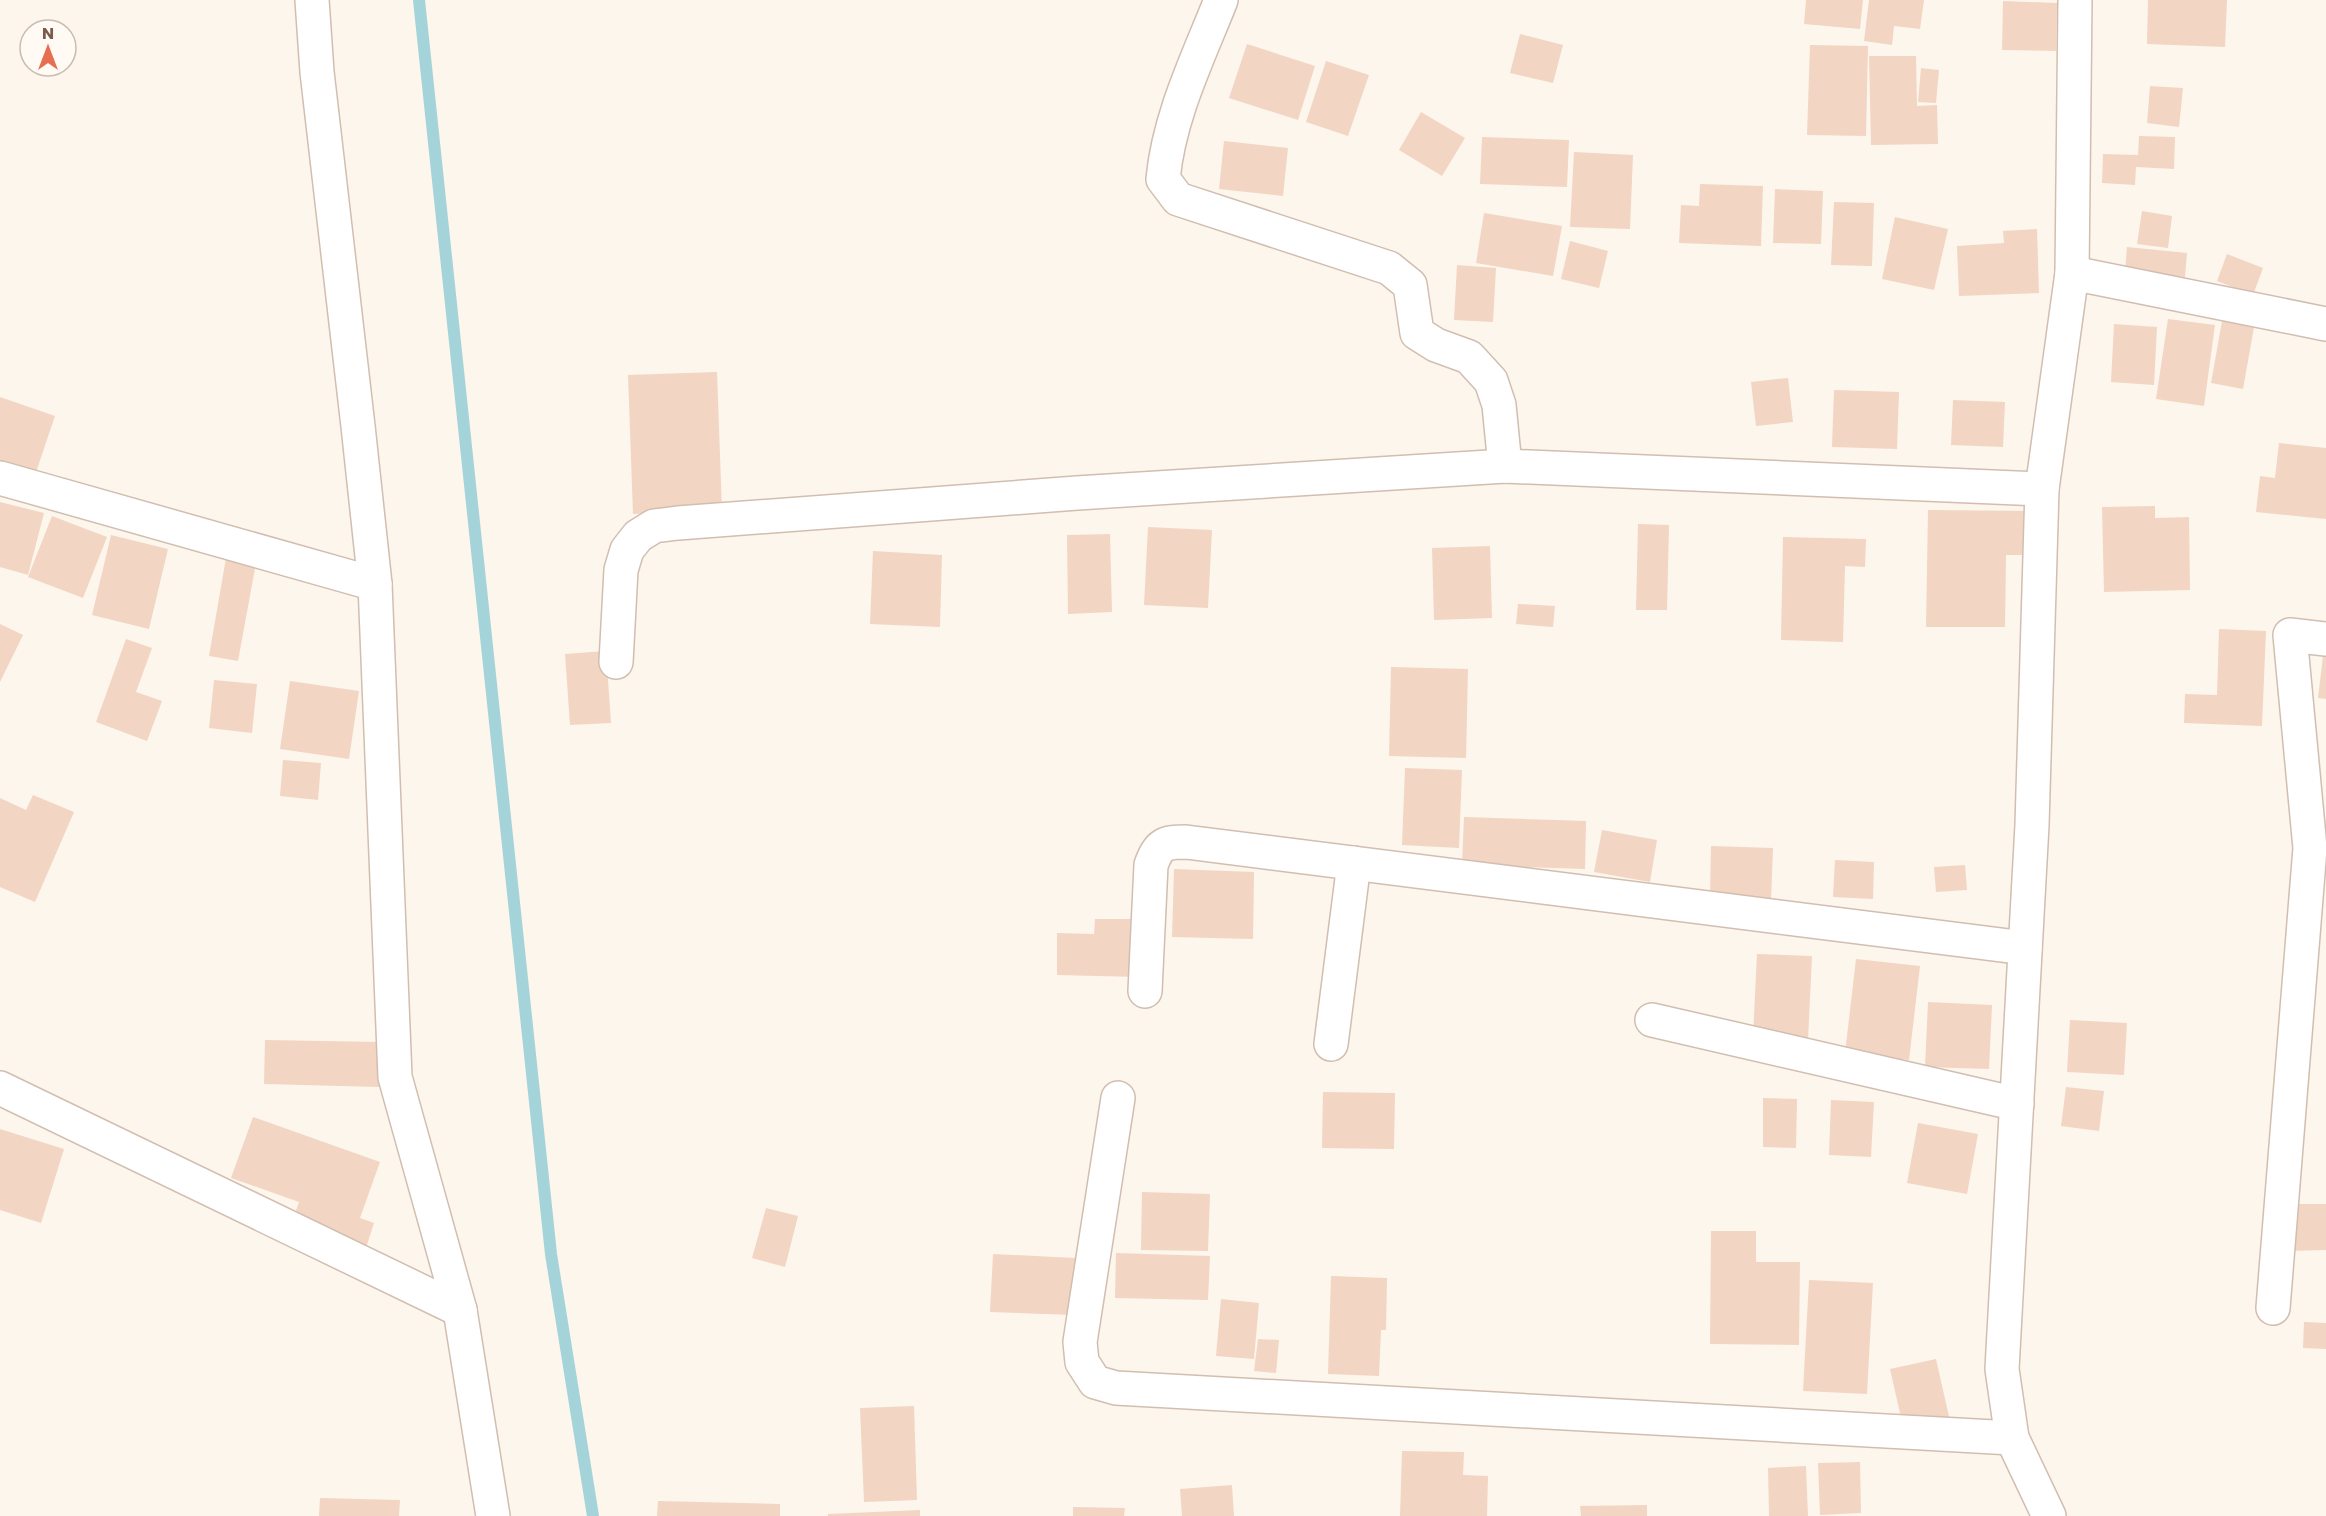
<svg xmlns="http://www.w3.org/2000/svg" width="2326" height="1516" font-family="Poppins,sans-serif">
  <style>
    .lines { fill: none; stroke-linecap: round; stroke-linejoin: round }
    .stream { stroke: #a5d3da; stroke-width: 12 }
    .building { fill: #f3d5c3 }
    .minor-casing { stroke: #d1beb0; stroke-width: 36 }
    .minor { stroke: #fff; stroke-width: 33 }
  </style>
  <rect width="100%" height="100%" fill="#fdf6ec"/>
  <g class="lines">
    <!-- stream -->
    <polyline class="stream" points="419,0 551,1254 593,1516"/>
  </g>
  <!-- building -->
  <g class="building">
    <polygon points="1806,0 1863,0 1860,29 1804,24"/>
    <polygon points="1869,0 1924,0 1920,29 1894,26 1892,45 1864,41"/>
    <polygon points="2148,0 2227,0 2225,47 2147,44"/>
    <polygon points="2003,1 2057,3 2056,51 2002,50"/>
    <polygon points="1520,34 1563,45 1553,83 1510,73"/>
    <polygon points="1247,44 1315,66 1298,120 1229,98"/>
    <polygon points="1810,45 1868,46 1866,136 1807,135"/>
    <polygon points="1869,56 1916,56 1917,106 1937,105 1938,144 1871,145"/>
    <polygon points="1326,61 1369,75 1348,136 1306,122"/>
    <polygon points="1921,68 1939,70 1936,103 1918,102"/>
    <polygon points="2150,86 2183,88 2179,127 2147,123"/>
    <polygon points="1421,112 1465,138 1442,176 1399,150"/>
    <polygon points="2139,136 2175,137 2174,169 2136,167 2135,185 2102,183 2103,154 2138,155"/>
    <polygon points="1482,137 1569,140 1567,187 1480,184"/>
    <polygon points="1224,141 1288,148 1283,196 1219,189"/>
    <polygon points="1574,152 1633,155 1630,229 1570,227"/>
    <polygon points="1700,184 1763,186 1761,246 1679,243 1681,205 1699,206"/>
    <polygon points="1775,189 1823,191 1821,244 1773,243"/>
    <polygon points="1834,202 1874,203 1872,266 1831,265"/>
    <polygon points="2142,211 2172,216 2168,248 2137,244"/>
    <polygon points="1484,213 1562,226 1553,276 1476,263"/>
    <polygon points="1895,217 1948,229 1934,290 1882,279"/>
    <polygon points="2037,229 2039,293 1959,296 1957,246 2004,243 2003,231"/>
    <polygon points="1570,241 1608,251 1599,288 1561,279"/>
    <polygon points="2127,247 2187,253 2185,277 2125,272"/>
    <polygon points="2227,254 2263,268 2253,295 2217,281"/>
    <polygon points="1457,265 1496,268 1493,322 1454,320"/>
    <polygon points="2168,319 2215,325 2204,406 2156,399"/>
    <polygon points="2222,321 2254,327 2243,389 2211,383"/>
    <polygon points="2114,324 2157,327 2154,385 2111,382"/>
    <polygon points="717,372 722,511 633,514 628,375"/>
    <polygon points="1788,378 1793,422 1756,426 1751,382"/>
    <polygon points="1834,390 1899,392 1897,449 1832,447"/>
    <polygon points="0,397 55,416 34,478 0,467"/>
    <polygon points="1953,400 2005,402 2003,447 1951,445"/>
    <polygon points="2279,443 2326,448 2326,519 2256,512 2260,476 2275,478"/>
    <polygon points="0,502 44,513 28,575 0,567"/>
    <polygon points="2155,506 2155,518 2189,517 2190,590 2104,592 2102,507"/>
    <polygon points="1928,510 2037,511 2036,555 2006,555 2005,627 1926,627"/>
    <polygon points="52,516 107,537 83,598 28,577"/>
    <polygon points="1638,524 1669,525 1667,610 1636,610"/>
    <polygon points="1148,527 1212,530 1208,608 1144,605"/>
    <polygon points="1110,534 1112,612 1068,614 1067,535"/>
    <polygon points="111,535 168,549 149,629 92,615"/>
    <polygon points="1783,537 1866,539 1865,567 1845,566 1843,642 1781,640"/>
    <polygon points="1490,546 1492,618 1434,620 1432,548"/>
    <polygon points="873,551 942,555 940,627 870,624"/>
    <polygon points="226,558 256,563 238,661 209,656"/>
    <polygon points="1518,604 1555,606 1553,627 1516,624"/>
    <polygon points="0,624 23,635 0,682"/>
    <polygon points="2219,629 2266,631 2262,726 2184,723 2185,694 2217,695"/>
    <polygon points="126,639 152,648 136,692 162,701 147,741 96,722"/>
    <polygon points="606,651 611,723 570,725 565,654"/>
    <polygon points="2323,656 2326,656 2326,699 2318,698"/>
    <polygon points="1391,667 1468,669 1466,758 1389,756"/>
    <polygon points="214,680 257,684 252,733 209,728"/>
    <polygon points="290,681 359,691 349,759 280,749"/>
    <polygon points="283,760 321,763 318,800 280,796"/>
    <polygon points="1405,768 1462,770 1459,848 1402,845"/>
    <polygon points="33,795 74,812 35,902 0,887 0,798 26,810"/>
    <polygon points="1464,817 1586,821 1585,869 1462,865"/>
    <polygon points="1602,830 1657,840 1650,882 1594,872"/>
    <polygon points="1711,846 1773,848 1771,901 1710,898"/>
    <polygon points="1835,860 1874,862 1873,899 1833,897"/>
    <polygon points="1965,865 1967,890 1936,892 1934,867"/>
    <polygon points="1174,869 1254,872 1253,939 1172,937"/>
    <polygon points="1095,919 1140,919 1138,977 1057,975 1057,933 1094,934"/>
    <polygon points="1757,954 1812,956 1808,1040 1753,1037"/>
    <polygon points="1856,959 1920,966 1909,1060 1845,1053"/>
    <polygon points="1928,1002 1992,1005 1989,1069 1925,1067"/>
    <polygon points="2070,1020 2127,1023 2124,1075 2067,1072"/>
    <polygon points="265,1040 380,1042 379,1087 264,1084"/>
    <polygon points="2066,1087 2104,1091 2099,1131 2061,1126"/>
    <polygon points="1323,1092 1395,1093 1394,1149 1322,1148"/>
    <polygon points="1763,1098 1797,1099 1796,1148 1763,1147"/>
    <polygon points="1831,1100 1874,1102 1871,1157 1829,1155"/>
    <polygon points="253,1117 380,1162 360,1218 374,1223 365,1251 291,1225 299,1202 231,1178"/>
    <polygon points="1918,1123 1978,1134 1967,1194 1907,1183"/>
    <polygon points="0,1129 64,1149 41,1223 0,1210"/>
    <polygon points="1142,1192 1210,1194 1208,1251 1141,1250"/>
    <polygon points="2285,1204 2326,1204 2326,1250 2286,1251"/>
    <polygon points="766,1208 798,1216 785,1267 752,1258"/>
    <polygon points="1711,1231 1756,1231 1756,1262 1800,1262 1799,1345 1710,1344"/>
    <polygon points="1116,1253 1210,1256 1208,1300 1115,1298"/>
    <polygon points="993,1254 1076,1258 1073,1315 990,1312"/>
    <polygon points="1331,1276 1387,1278 1386,1330 1381,1330 1379,1376 1328,1374"/>
    <polygon points="1809,1280 1873,1283 1867,1394 1803,1391"/>
    <polygon points="1221,1299 1259,1303 1254,1359 1216,1356"/>
    <polygon points="2304,1322 2326,1323 2326,1349 2303,1348"/>
    <polygon points="1258,1339 1279,1340 1276,1373 1254,1371"/>
    <polygon points="1936,1359 1950,1421 1904,1431 1890,1369"/>
    <polygon points="914,1406 917,1500 864,1502 860,1408"/>
    <polygon points="1402,1451 1464,1452 1463,1475 1488,1476 1487,1516 1400,1516"/>
    <polygon points="1860,1462 1861,1513 1820,1515 1818,1463"/>
    <polygon points="1806,1466 1808,1516 1769,1516 1768,1468"/>
    <polygon points="1232,1485 1234,1516 1182,1516 1180,1489"/>
    <polygon points="320,1498 400,1500 399,1516 319,1516"/>
    <polygon points="658,1501 780,1504 780,1516 657,1516"/>
    <polygon points="1647,1505 1647,1516 1581,1516 1580,1506"/>
    <polygon points="1073,1507 1125,1508 1124,1516 1073,1516"/>
    <polygon points="920,1510 920,1516 828,1516 828,1514"/>
  </g>
  <g class="lines">
    <!-- minor casing -->
    <g class="minor-casing">
      <g id="minor">
        <polyline points="312,0 317,72 358,426 375,584 395,1077 460,1310 493,1516"/>
        <path d="M 1221,0 C 1198,58 1169,116 1163,179 L 1178,199 L 1389,268 L 1410,285 L 1417,333 L 1436,345 L 1469,357 L 1491,381 L 1499,405 L 1505,466"/>
        <polyline points="2072,273 2326,324"/>
        <polyline points="0,478 375,584"/>
        <polyline points="616,662 621,570 627,550 638,536 654,526 678,523 1077,493 1505,466 2042,489"/>
        <path d="M 1145,991 L 1151,865 C 1159,844 1164,842 1186,842 L 2025,948"/>
        <polyline points="1652,1020 2017,1104"/>
        <polyline points="1331,1044 1354,863"/>
        <polyline points="0,1088 460,1310"/>
        <polyline points="1118,1098 1080,1342 1082,1362 1095,1382 1116,1388 2012,1438"/>
        <polyline points="2273,1308 2310,848 2290,635 2326,639"/>
        <polyline points="2049,1516 2012,1438 2002,1369 2032,825 2042,489 2072,273 2075,0"/>
      </g>
    </g>
    <!-- minor -->
    <use href="#minor" class="minor"/>
  </g>
  <!-- north arrow -->
  <g transform="translate(48 48)"><circle r="28" fill="#fffaf3" stroke="#cabbb1" stroke-width="1.5"/>
  <path d="M0-4.5L10 22L0 15L-10 22Z" fill="#e76f51"/>
  <text y="-9" font-size="16" font-weight="bold" text-anchor="middle" fill="#7a5c4d">N</text>
  </g>
</svg>
